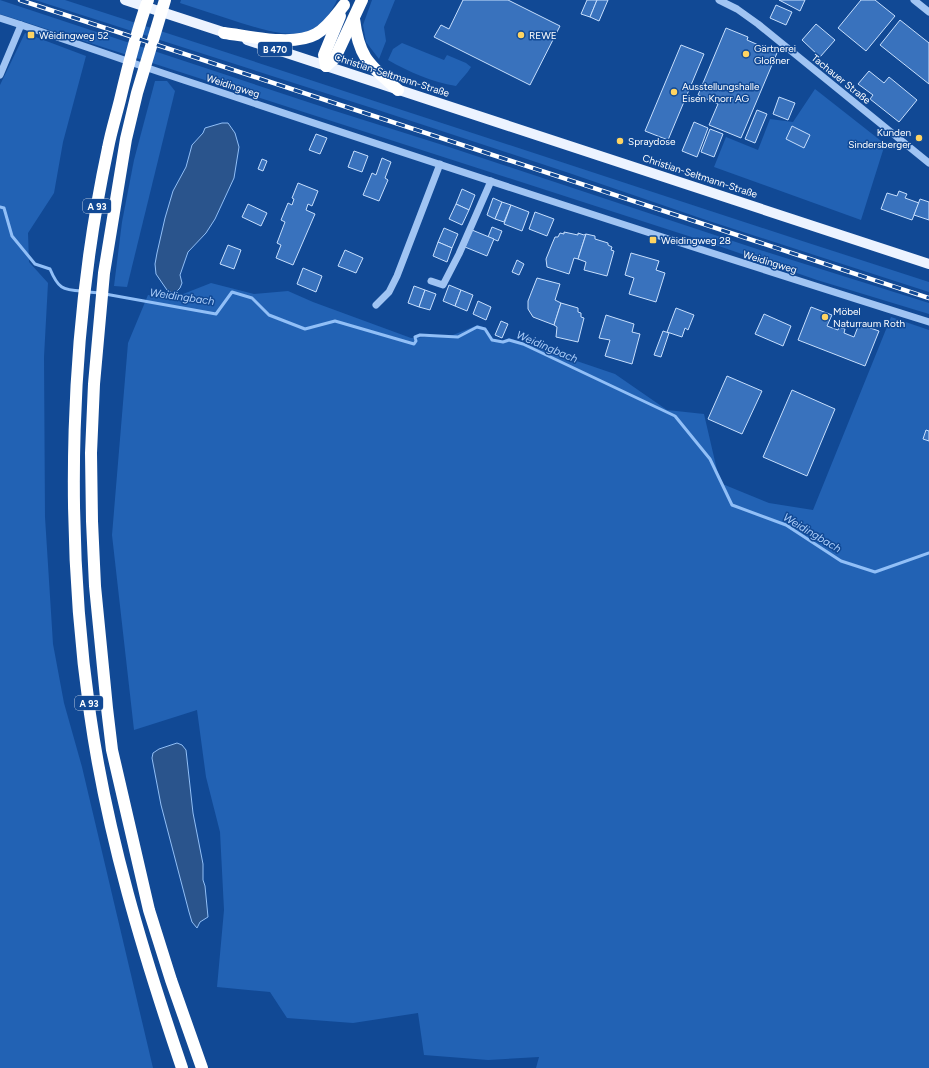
<svg xmlns="http://www.w3.org/2000/svg" width="929" height="1068" font-family="Figtree,sans-serif">
  <style>
    .green { fill: #2262b4 }
    .water { fill: #2a548c; stroke: #91bff7 }
    .lines { fill: none; stroke-linecap: round; stroke-linejoin: round }
    .stream { stroke: #91bff7; stroke-width: 3 }
    .building { fill: #3972bd; stroke: #c7dffd }
    .minor { stroke: #a0c4f3; stroke-width: 7 }
    .major { stroke: #ecf3ff; stroke-width: 10 }
    .highway { stroke: #fff; stroke-width: 12 }
    .rail-casing { stroke: #fff; stroke-width: 4.5 }
    .rail { stroke: #114995; stroke-width: 3; stroke-dasharray: 9; stroke-linecap: butt }
    .poi-dot { fill: #ffd462; stroke: #114995; stroke-width: 1.5 }
    .labels { text-anchor: middle; dominant-baseline: central; stroke-width: 3; stroke-linejoin: round; paint-order: stroke }
    .shield { fill: #114995; stroke: #b8c8df; stroke-width: 1 }
    .shield-label { font-size: 9px; font-weight: bold; fill: #fff }
    .poi-label { font-size: 10px; fill: #fff; stroke: #114995; text-anchor: start }
    .street-label { font-size: 10px; fill: #fff; stroke: #114995 }
    .water-label { font-size: 11px; font-style: italic; fill: #accefa; stroke: #114995 }
  </style>
  <rect width="100%" height="100%" fill="#114995"/>
  <!-- green -->
  <g class="green">
    <polygon points="0,0 332,110 449,147 757,249 929,303 929,314 817,280 713,244 0,14"/>
    <path d="M 35,0 L 65,0 C 353,93 641,189 929,282 L 929,292 L 706,220 L 569,173 L 372,108 Z"/>
    <path d="M 181,0 L 337,0 C 315,47 282,35 241,23 C 221,16 200,10 180,3 Z"/>
    <polygon points="372,0 395,0 384,27 386,41 379,59 366,42 363,25"/>
    <polygon points="25,33 86,56 63,142 54,193 28,233 29,262 48,283 44,357 45,517 53,644 64,703 82,767 153,1068 0,1068 0,85"/>
    <path d="M 402,43 L 444,60 L 447,55 L 466,63 L 471,67 C 467,74 461,79 456,86 C 432,82 409,72 388,60 L 393,49 Z"/>
    <polygon points="155,81 167,81 175,91 127,287 114,286 122,222 134,160"/>
    <polygon points="815,89 885,144 861,220 714,167 726,137 758,150 770,119 793,122"/>
    <polygon points="211,283 254,294 288,291 313,302 411,338 453,335 478,325 486,328 494,340 502,341 509,338 615,374 667,410 704,414 720,483 769,503 813,510 891,317 929,330 929,1068 536,1068 539,1057 488,1060 424,1055 418,1013 353,1023 287,1018 270,992 217,987 224,910 220,832 206,777 197,710 134,730 112,535 128,343 148,295 173,298"/>
  </g>
  <!-- water -->
  <g class="water">
    <polygon points="222,123 228,123 235,133 239,147 234,178 215,219 206,233 188,252 180,275 182,283 180,288 174,294 167,290 156,274 155,264 157,253 165,218 173,191 186,167 192,145 203,133 205,128"/>
    <polygon points="177,743 182,745 186,750 193,813 203,864 203,880 205,886 208,917 200,922 197,928 192,922 189,912 161,805 152,758 153,753 159,749"/>
  </g>
  <g class="lines">
    <!-- stream -->
    <g class="stream">
      <path d="M 0,207 L 4,208 L 12,236 L 35,264 L 50,269 C 58,288 62,290 82,291"/>
      <polyline points="88,292 100,293"/>
      <polyline points="105,294 216,314 232,292 252,298 269,315 305,329 335,321 414,344 416,341 415,337 420,335 458,337 477,327 485,329 492,340 503,342 509,340 523,344 675,416 710,459 732,505 786,525 841,561 875,572 929,553"/>
    </g>
  </g>
  <!-- building -->
  <g class="building">
    <polygon points="463,0 508,0 560,26 530,85 434,37 441,25 449,29"/>
    <polygon points="587,0 597,0 590,17 581,14"/>
    <polygon points="597,0 608,0 599,21 590,17"/>
    <polygon points="779,0 805,0 800,11"/>
    <polygon points="861,0 875,0 895,16 866,51 838,28"/>
    <polygon points="776,5 792,12 786,25 770,18"/>
    <polygon points="900,20 929,43 929,84 880,45"/>
    <polygon points="816,24 835,40 820,57 802,40"/>
    <polygon points="726,28 748,37 747,40 777,53 741,138 709,125 718,104 698,95"/>
    <polygon points="681,45 704,54 668,140 645,131"/>
    <polygon points="869,71 884,83 889,77 917,100 899,122 870,99 873,95 858,84"/>
    <polygon points="779,97 795,103 788,120 773,114"/>
    <polygon points="757,110 767,114 755,143 745,139"/>
    <polygon points="694,122 708,128 697,157 682,151"/>
    <polygon points="792,126 810,135 804,148 786,139"/>
    <polygon points="710,129 723,134 714,157 701,152"/>
    <polygon points="316,134 327,138 320,154 309,150"/>
    <polygon points="354,151 368,156 362,172 348,167"/>
    <polygon points="382,158 391,162 385,178 388,180 379,201 363,195 372,173 376,175"/>
    <polygon points="262,159 267,161 263,171 258,169"/>
    <polygon points="298,183 318,191 312,206 308,204 306,210 315,214 293,265 276,258 281,245 277,243 285,222 281,220 288,203 292,205 294,199 292,198"/>
    <polygon points="462,189 475,195 469,210 456,204"/>
    <polygon points="899,191 907,194 905,198 919,203 912,220 881,209 887,193 897,196"/>
    <polygon points="493,198 502,202 495,219 487,215"/>
    <polygon points="920,199 929,202 929,220 914,215"/>
    <polygon points="502,202 511,205 504,222 495,219"/>
    <polygon points="248,204 267,213 261,226 242,217"/>
    <polygon points="456,204 469,210 462,225 449,219"/>
    <polygon points="511,205 529,212 522,231 504,224"/>
    <polygon points="535,212 554,219 547,236 529,229"/>
    <polygon points="492,227 502,231 498,241 488,237"/>
    <polygon points="444,228 458,234 452,248 438,242"/>
    <polygon points="472,230 494,239 487,256 465,247"/>
    <polygon points="564,232 578,235 578,233 584,235 586,234 578,259 574,258 569,274 547,267 546,259 552,244 555,237 558,237 560,233 564,234"/>
    <polygon points="586,234 595,236 595,239 608,243 608,245 612,247 611,250 614,251 607,276 584,270 586,262 578,259"/>
    <polygon points="438,242 452,248 447,262 433,256"/>
    <polygon points="228,245 241,250 234,269 220,264"/>
    <polygon points="345,250 363,258 356,273 338,266"/>
    <polygon points="631,253 659,261 656,270 665,273 656,302 629,294 634,278 625,275"/>
    <polygon points="517,260 524,264 519,275 512,272"/>
    <polygon points="303,268 322,276 316,292 297,284"/>
    <polygon points="537,278 560,284 555,300 561,303 554,325 533,317 528,309 528,301"/>
    <polygon points="449,285 461,290 455,306 443,301"/>
    <polygon points="414,286 425,290 419,307 408,303"/>
    <polygon points="425,290 436,294 430,310 419,307"/>
    <polygon points="461,290 473,295 467,311 455,306"/>
    <polygon points="478,301 491,307 486,320 473,314"/>
    <polygon points="561,303 578,308 578,312 581,313 581,317 584,318 578,342 556,337 557,327 554,325"/>
    <polygon points="811,307 832,315 827,326 838,330 839,327 845,329 844,333 854,337 859,324 879,331 865,366 798,340"/>
    <polygon points="676,308 694,315 688,330 685,328 682,337 667,332"/>
    <polygon points="764,314 791,326 783,346 755,334"/>
    <polygon points="606,315 634,324 632,332 640,334 632,364 605,356 610,340 599,338"/>
    <polygon points="501,321 508,324 502,338 495,335"/>
    <polygon points="663,331 669,333 661,357 654,355"/>
    <polygon points="727,376 762,391 742,434 708,419"/>
    <polygon points="792,390 835,409 807,476 763,457"/>
    <polygon points="926,430 929,431 929,441 923,439"/>
  </g>
  <g class="lines">
    <!-- minor -->
    <g class="minor">
      <polyline points="719,0 737,9 758,24 929,163"/>
      <polyline points="914,0 929,12"/>
      <path d="M 0,18 C 69,40 136,65 205,87 C 446,167 687,246 929,322"/>
      <polyline points="0,75 21,25"/>
      <polyline points="431,281 443,285 459,254 491,181"/>
      <polyline points="376,305 389,292 397,276 440,164"/>
    </g>
    <!-- major -->
    <g class="major">
      <polyline points="125,0 232,35"/>
      <polyline points="247,40 929,264"/>
    </g>
    <!-- highway -->
    <g class="highway">
      <path d="M 148,0 C 136,33 128,66 120,100 C 116,116 111,132 108,148 C 69,330 64,530 90,714 C 107,835 143,953 182,1068"/>
      <polyline points="165,0 137,93 126,139 104,273 94,384 91,453 92,521 95,586 107,708 112,750 149,910 171,980 202,1068"/>
      <path d="M 354,19 C 359,59 370,65 398,90"/>
      <path d="M 224,33 C 249,36 293,47 316,34 C 328,27 336,15 344,5"/>
      <polyline points="326,66 335,58 362,0"/>
      <polyline points="326,66 324,55 340,16"/>
    </g>
    <!-- rail casing -->
    <g class="rail-casing">
      <polyline id="rail" points="20,0 929,298"/>
    </g>
    <!-- rail -->
    <use href="#rail" class="rail"/>
  </g>
  <!-- markers -->
  <g class="poi-dot">
    <rect x="27" y="31" width="8" height="8" rx="2"/>
    <circle cx="521" cy="35" r="4"/>
    <circle cx="746" cy="54" r="4"/>
    <circle cx="674" cy="92" r="4"/>
    <circle cx="919" cy="138" r="4"/>
    <circle cx="620" cy="141" r="4"/>
    <rect x="649" y="236" width="8" height="8" rx="2"/>
    <circle cx="825" cy="317" r="4"/>
  </g>
  <g class="labels">
    <!-- shield labels -->
    <g class="shield">
      <rect x="258" y="42" width="34" height="14" rx="3"/>
      <rect x="83" y="199" width="28" height="14" rx="3"/>
      <rect x="75" y="696" width="28" height="14" rx="3"/>
    </g>
    <g class="shield-label">
      <text x="275" y="49">B 470</text>
      <text x="97" y="206">A 93</text>
      <text x="89" y="703">A 93</text>
    </g>
    <!-- poi labels -->
    <g class="poi-label">
      <text x="39" y="35">Weidingweg 52</text>
      <text x="529" y="35">REWE</text>
      <text x="754" y="48">Gärtnerei<tspan x="754" dy="12">Gloßner</tspan></text>
      <text x="682" y="86">Ausstellungshalle<tspan x="682" dy="12">Eisen Knorr AG</tspan></text>
      <text x="911" y="132" text-anchor="end">Kunden<tspan x="911" dy="12">Sindersberger</tspan></text>
      <text x="628" y="141">Spraydose</text>
      <text x="661" y="240">Weidingweg 28</text>
      <text x="833" y="311">Möbel<tspan x="833" dy="12">Naturraum Roth</tspan></text>
    </g>
    <!-- street labels -->
    <g class="street-label">
      <text transform="translate(392 75) rotate(18)">Christian-Seltmann-Straße</text>
      <text transform="translate(841 79) rotate(39)">Tachauer Straße</text>
      <text transform="translate(233 86) rotate(18)">Weidingweg</text>
      <text transform="translate(700 176) rotate(18)">Christian-Seltmann-Straße</text>
      <text transform="translate(770 262) rotate(17)">Weidingweg</text>
    </g>
    <!-- water labels -->
    <g class="water-label">
      <text transform="translate(182 297) rotate(8)">Weidingbach</text>
      <text transform="translate(547 347) rotate(23)">Weidingbach</text>
      <text transform="translate(812 533) rotate(31)">Weidingbach</text>
    </g>
  </g>
</svg>
